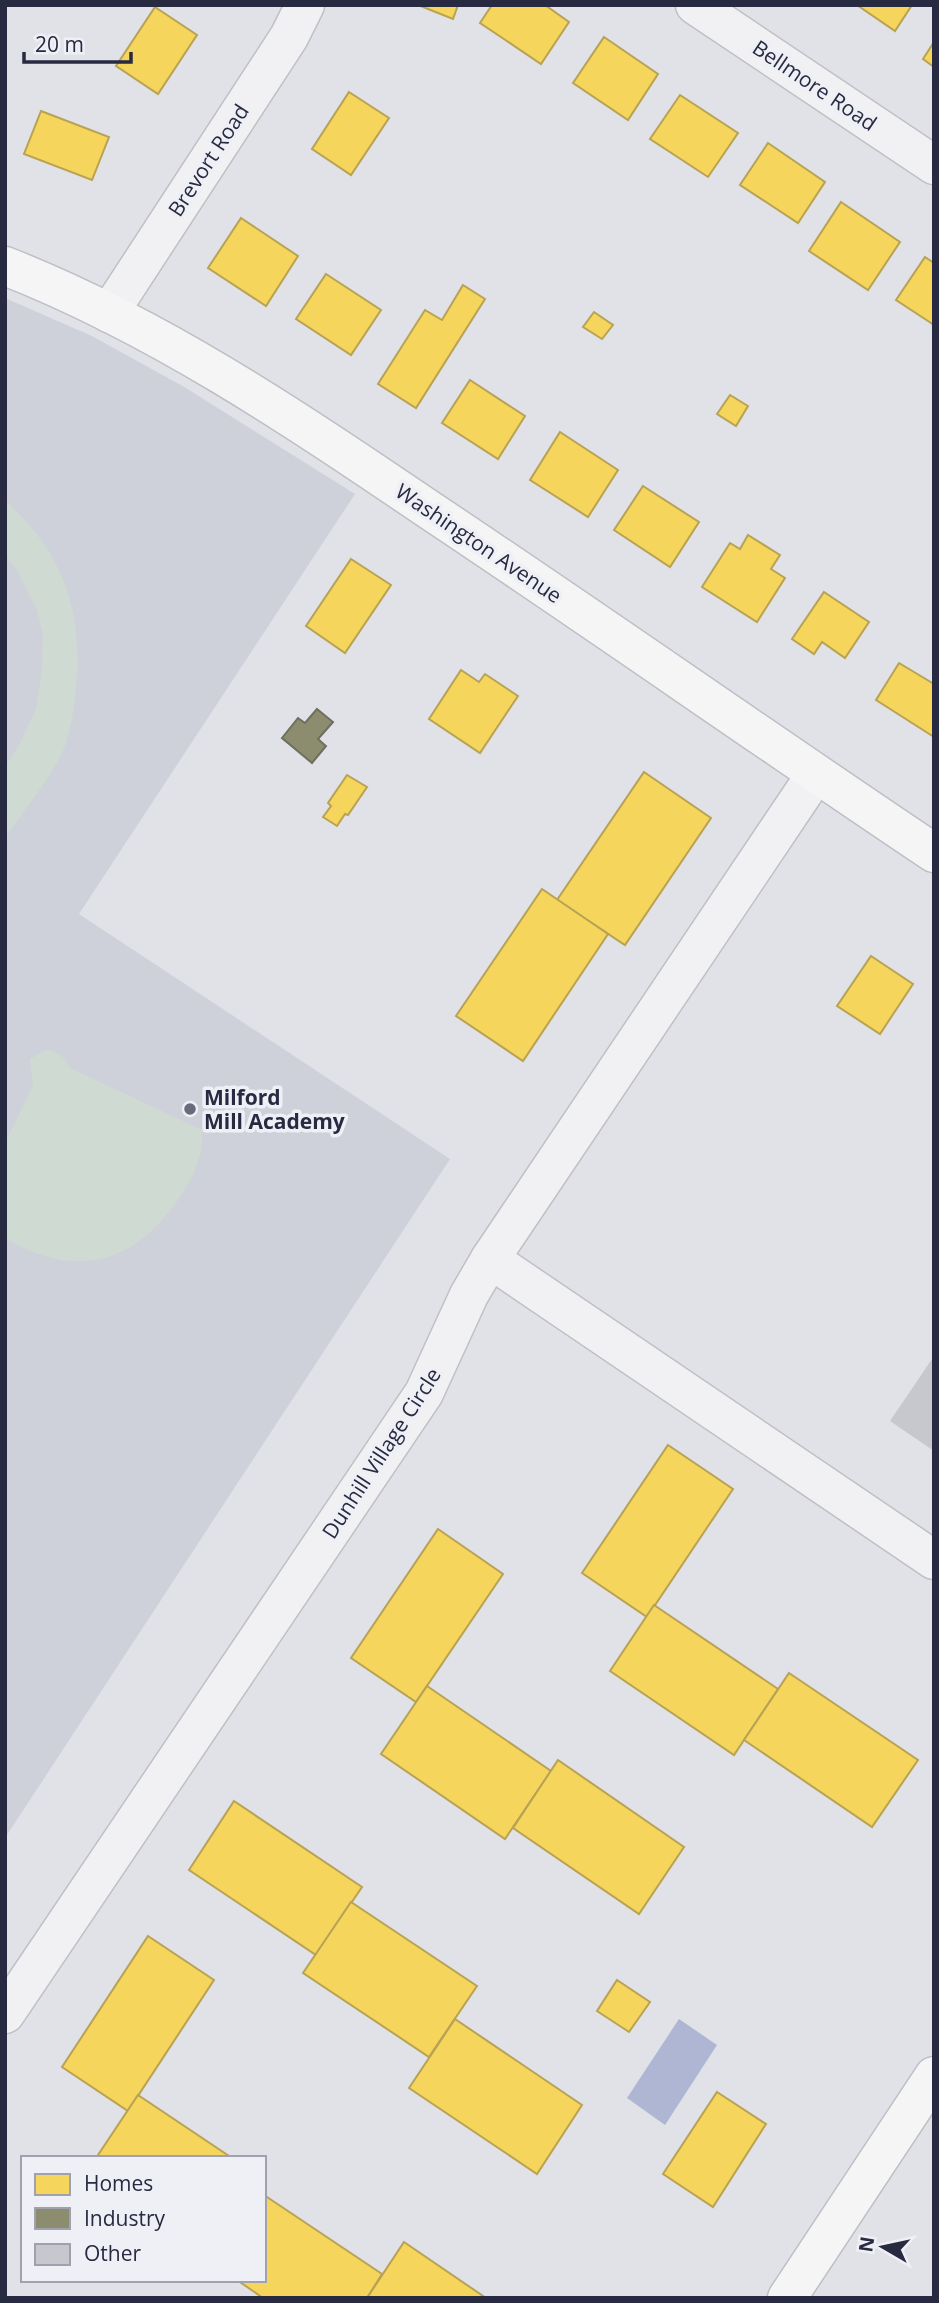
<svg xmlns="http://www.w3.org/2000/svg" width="939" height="2303" font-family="'Open Sans',sans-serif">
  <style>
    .built { fill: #cfd1da }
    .green { fill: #cfdad2 }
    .water { fill: #afb6d3 }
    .homes { fill: #f6d55c; stroke: #b8a254; stroke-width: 2 }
    .industry { fill: #8c8c6e; stroke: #6e6f60; stroke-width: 2 }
    .building { fill: #c7c8ce }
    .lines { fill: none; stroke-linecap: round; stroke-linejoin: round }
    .minor-casing { stroke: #bfc0c5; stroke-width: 41 }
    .major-casing { stroke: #bdbfc5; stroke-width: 41 }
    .minor { stroke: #f1f1f3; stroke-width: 38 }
    .major { stroke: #f5f5f6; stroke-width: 38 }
    .poi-dot { fill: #696a7b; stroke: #eff0f6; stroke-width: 2.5 }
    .labels { text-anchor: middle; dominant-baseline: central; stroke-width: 7; stroke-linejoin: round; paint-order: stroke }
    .street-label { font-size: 21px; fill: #282a41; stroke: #eff0f6 }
    .poi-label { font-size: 21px; font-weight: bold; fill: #282a41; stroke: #eff0f6; text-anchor: start }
  </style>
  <rect width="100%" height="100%" fill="#e1e2e7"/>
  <!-- built -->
  <polygon class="built" points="5,298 92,336 186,388 355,494 79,914 450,1159 5,1838"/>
  <!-- green -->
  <g class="green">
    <path d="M 5,501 C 66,553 85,619 75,697 C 73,717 69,741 59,759 C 44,786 23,812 5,838 L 5,767 L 18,747 L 36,709 L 42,670 L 43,635 L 37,610 L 17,570 L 5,554 Z"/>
    <path d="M 46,1050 C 59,1052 64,1056 70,1068 L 202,1130 C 204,1158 191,1182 175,1204 C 128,1267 73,1278 5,1238 L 5,1143 L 33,1086 L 30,1059 Z"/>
  </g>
  <!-- water -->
  <polygon class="water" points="679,2019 717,2045 665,2125 627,2098"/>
  <!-- homes -->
  <g class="homes">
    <polygon points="418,5 458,5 453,19"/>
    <polygon points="492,5 545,5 569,22 541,64 480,23"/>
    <polygon points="857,5 912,5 895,31"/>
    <polygon points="155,7 197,35 158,94 116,66"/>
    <polygon points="604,37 658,74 628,120 573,83"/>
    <polygon points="934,42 934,67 923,59"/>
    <polygon points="349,92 389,118 351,175 312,149"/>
    <polygon points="680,95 738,133 708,177 650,139"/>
    <polygon points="41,111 109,137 92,180 24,154"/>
    <polygon points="768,143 825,182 798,223 740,185"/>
    <polygon points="841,202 900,242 868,290 809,251"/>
    <polygon points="241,218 298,256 266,306 208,268"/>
    <polygon points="925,257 934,263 934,325 896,300"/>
    <polygon points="326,274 381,310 351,355 296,319"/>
    <polygon points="463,285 485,299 416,408 378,384 425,310 442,320"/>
    <polygon points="594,312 613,325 602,339 583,327"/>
    <polygon points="470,380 525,416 498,459 442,423"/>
    <polygon points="730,395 748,406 736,426 717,414"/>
    <polygon points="560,432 618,470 588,517 530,480"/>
    <polygon points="643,486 699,522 670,567 614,530"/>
    <polygon points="748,535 780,555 771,569 785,578 757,622 702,587 730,543 740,549"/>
    <polygon points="351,559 391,585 345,653 306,626"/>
    <polygon points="824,592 869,622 845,658 822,642 814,654 792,639"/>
    <polygon points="899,663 934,684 934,737 876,700"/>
    <polygon points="461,670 479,682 485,674 518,696 480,753 429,719"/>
    <polygon points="644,772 711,818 625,945 557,900"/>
    <polygon points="347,775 367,787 348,815 345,814 337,826 323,817 331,806 328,803"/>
    <polygon points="542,889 608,934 523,1061 456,1016"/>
    <polygon points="871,956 913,984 880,1034 837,1006"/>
    <polygon points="668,1445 733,1489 647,1617 582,1573"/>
    <polygon points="438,1529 503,1574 416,1702 351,1658"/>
    <polygon points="654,1605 778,1689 734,1755 610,1671"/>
    <polygon points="789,1673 918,1760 872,1827 744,1740"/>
    <polygon points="427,1686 551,1771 505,1839 381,1754"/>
    <polygon points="558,1760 684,1847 639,1914 513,1828"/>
    <polygon points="234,1801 362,1887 316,1955 189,1870"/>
    <polygon points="351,1902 477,1986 429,2057 303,1973"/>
    <polygon points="148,1936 214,1980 128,2111 62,2067"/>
    <polygon points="617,1980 650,2002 629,2032 597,2011"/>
    <polygon points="455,2019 582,2105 537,2174 409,2088"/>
    <polygon points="717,2092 766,2124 713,2207 663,2174"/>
    <polygon points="138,2095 232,2158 96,2158"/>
    <polygon points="264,2195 382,2274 367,2298 263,2298 237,2280 264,2280"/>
    <polygon points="404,2242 486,2298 367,2298"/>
  </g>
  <!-- industry -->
  <polygon class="industry" points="317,709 333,722 318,739 326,746 312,763 282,738 298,718 305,723"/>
  <!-- building -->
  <polygon class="building" points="934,1356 934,1451 890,1421"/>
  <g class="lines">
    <!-- minor casing -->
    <g class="minor-casing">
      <g id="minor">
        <polyline points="695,5 934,165"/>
        <polyline points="109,313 289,37 305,5"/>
        <polyline points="490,1259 934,1560"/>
        <polyline points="5,2014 424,1393 469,1295 490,1259 816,774"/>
      </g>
    </g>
    <!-- major casing -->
    <g class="major-casing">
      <g id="major">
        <path d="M 5,266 C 158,326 295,419 431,511 C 599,623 765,740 934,853"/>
        <polyline points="787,2298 934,2076"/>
      </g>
    </g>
    <!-- minor -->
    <use href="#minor" class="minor"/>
    <!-- major -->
    <use href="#major" class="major"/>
  </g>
  <!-- markers -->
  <circle class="poi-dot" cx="190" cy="1109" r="7"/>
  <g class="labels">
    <!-- street labels -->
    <g class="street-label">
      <text transform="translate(815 85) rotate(34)">Bellmore Road</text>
      <text transform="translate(208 160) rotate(-57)">Brevort Road</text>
      <text transform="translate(479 543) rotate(34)">Washington Avenue</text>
      <text transform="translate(381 1453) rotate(-57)">Dunhill Village Circle</text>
    </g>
    <!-- poi labels -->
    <g class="poi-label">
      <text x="204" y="1097">Milford<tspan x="204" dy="24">Mill Academy</tspan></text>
    </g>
  </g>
  <!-- border -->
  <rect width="939" height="2303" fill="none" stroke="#282a41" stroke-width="14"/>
  <!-- legend -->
  <rect x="21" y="2156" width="245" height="126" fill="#eff0f6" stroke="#9fa1ae" stroke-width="2"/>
  <rect x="35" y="2174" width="35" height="21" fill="#f6d55c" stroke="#9fa1ae" stroke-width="2"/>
  <text x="84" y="2191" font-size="21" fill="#282a41">Homes</text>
  <rect x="35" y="2208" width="35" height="21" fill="#8c8c6e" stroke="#9fa1ae" stroke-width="2"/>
  <text x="84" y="2226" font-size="21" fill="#282a41">Industry</text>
  <rect x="35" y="2244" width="35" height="21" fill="#c7c8ce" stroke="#9fa1ae" stroke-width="2"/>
  <text x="84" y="2261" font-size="21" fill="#282a41">Other</text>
  <!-- north arrow -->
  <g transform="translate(883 2247) rotate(279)" stroke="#eff0f6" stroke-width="5" paint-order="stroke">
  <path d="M0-5L12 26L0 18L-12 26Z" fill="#282a41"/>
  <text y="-10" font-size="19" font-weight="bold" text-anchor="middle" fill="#282a41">N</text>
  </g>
  <!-- scale -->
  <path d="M24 52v10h107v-10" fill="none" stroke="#282a41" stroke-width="3.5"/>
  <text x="35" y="52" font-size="21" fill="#282a41" stroke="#eff0f6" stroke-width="5" paint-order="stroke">20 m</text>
</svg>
